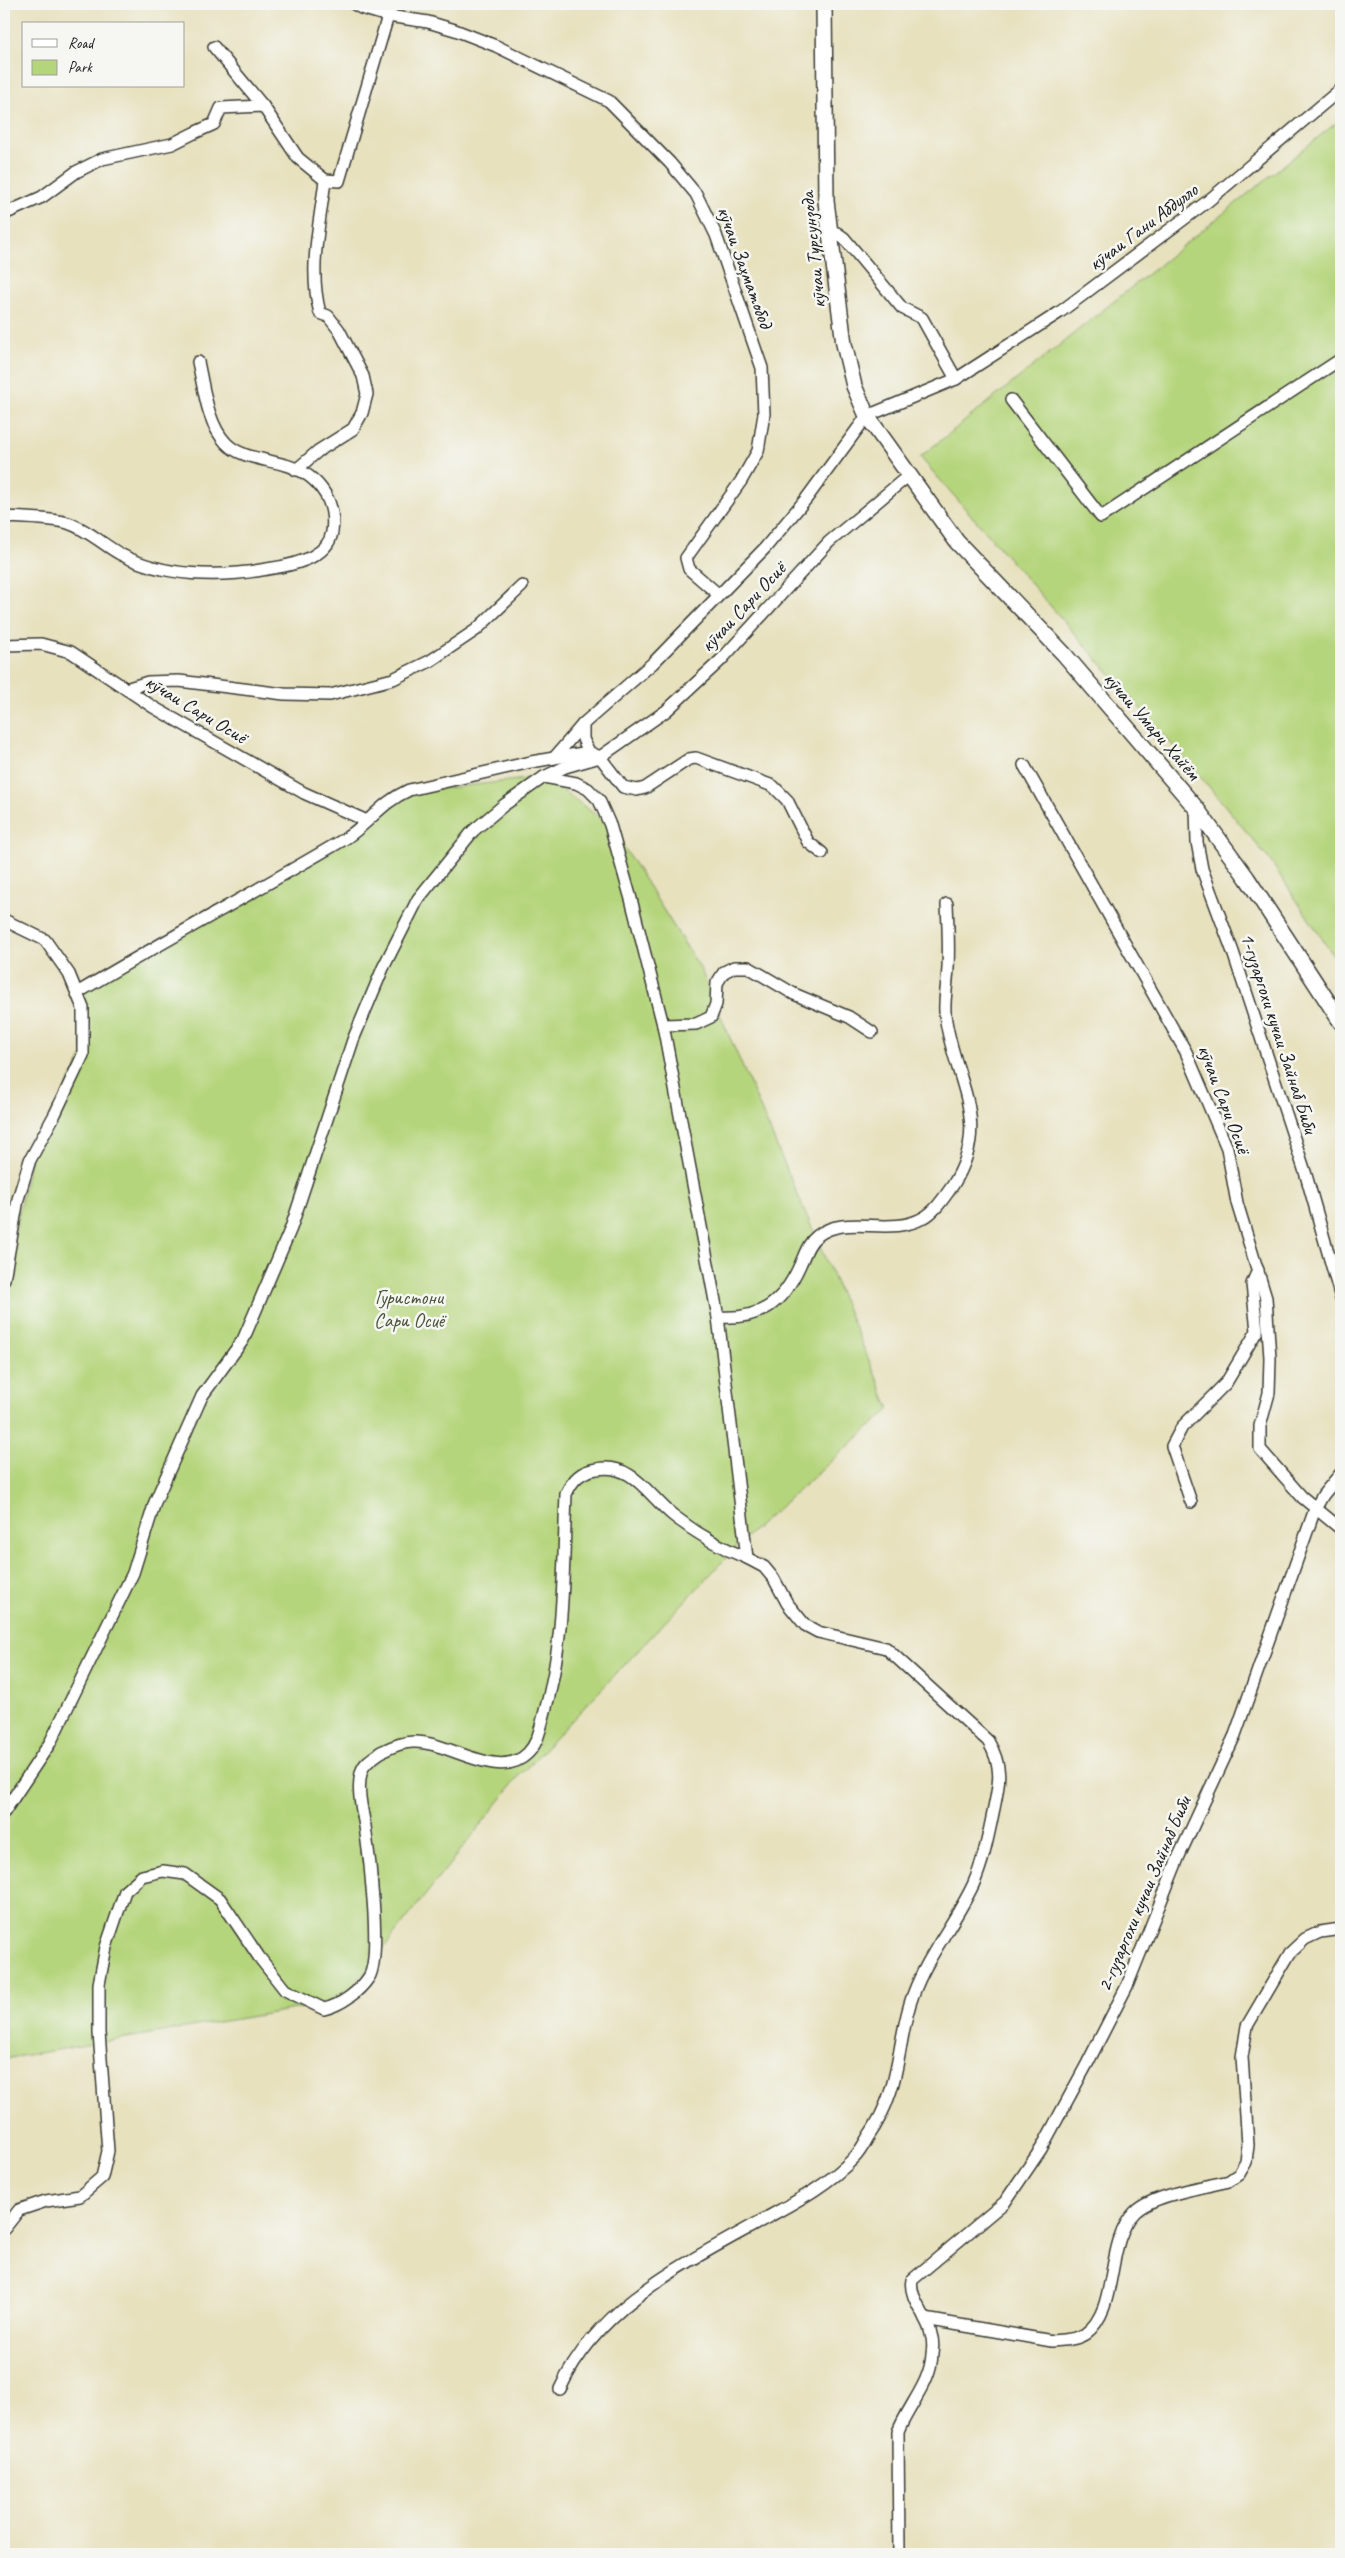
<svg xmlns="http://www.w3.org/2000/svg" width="1345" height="2558" font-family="Caveat,sans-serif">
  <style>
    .green { fill: #b5d57c; stroke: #68784c }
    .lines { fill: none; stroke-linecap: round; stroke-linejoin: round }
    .minor-casing { stroke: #3a3a34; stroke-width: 14 }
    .major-casing { stroke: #3a3a34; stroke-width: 18 }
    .minor { stroke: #fff; stroke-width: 11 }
    .major { stroke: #fff; stroke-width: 15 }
    .labels { text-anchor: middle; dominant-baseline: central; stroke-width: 5; stroke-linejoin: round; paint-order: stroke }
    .street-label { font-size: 20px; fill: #1c1c1c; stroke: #f6f6f2 }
    .park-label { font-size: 20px; fill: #4a5439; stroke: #f6f6f2 }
  </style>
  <rect width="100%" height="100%" fill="#f6f6f2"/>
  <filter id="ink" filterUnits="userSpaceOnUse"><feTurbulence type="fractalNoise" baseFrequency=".02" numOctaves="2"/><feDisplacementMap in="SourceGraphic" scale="10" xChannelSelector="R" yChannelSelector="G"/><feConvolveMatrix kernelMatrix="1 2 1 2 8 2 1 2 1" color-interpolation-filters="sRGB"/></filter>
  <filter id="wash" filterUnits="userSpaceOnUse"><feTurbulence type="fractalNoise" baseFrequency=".0096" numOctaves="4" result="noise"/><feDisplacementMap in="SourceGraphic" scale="20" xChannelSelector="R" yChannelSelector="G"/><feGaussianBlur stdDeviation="1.12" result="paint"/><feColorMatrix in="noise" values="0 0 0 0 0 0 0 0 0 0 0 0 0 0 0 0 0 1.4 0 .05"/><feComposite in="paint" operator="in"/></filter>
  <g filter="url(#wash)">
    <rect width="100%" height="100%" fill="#e7e1be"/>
    <!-- green -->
    <g class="green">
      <polygon points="1341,119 1341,967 1271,862 1217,796 920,457"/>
      <polygon points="544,777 610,825 700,968 890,1409 744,1539 519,1776 342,2001 4,2059 4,1282 30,1160 83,1055 77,993 346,838 403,793"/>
    </g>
  </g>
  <g filter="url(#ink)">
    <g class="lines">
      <!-- minor casing -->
      <g class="minor-casing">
        <g id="minor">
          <polyline points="354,4 361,8 388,16 428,22 455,30 496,46 609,101 670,163 696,194 716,235 762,368 764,414 758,451 741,481 686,558 689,569 719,595"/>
          <path d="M 214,47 L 263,106 L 298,158 L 325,180 C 320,224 308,269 320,313 L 328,316 L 339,330 L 363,376 L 367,394 L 362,413 L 353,429 L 318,451 L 296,470"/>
          <polyline points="325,180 339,181 388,16"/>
          <polyline points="4,214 42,197 76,172 102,159 172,144 194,133 214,124 221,108 263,106"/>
          <polyline points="830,232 837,233 844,238 902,308 922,318 956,379"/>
          <polyline points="1011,400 1101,517 1341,359"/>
          <path d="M 4,517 C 22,518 50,518 68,523 C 87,529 102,544 120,554 C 163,577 220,578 267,569 C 289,566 328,559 332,532 C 337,498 315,472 282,464 C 264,459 239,457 226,443 C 207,423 204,388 198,362"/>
          <polyline points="4,645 41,644 71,652 153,707 304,793 367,821"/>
          <polyline points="126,689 148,682 179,681 284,694 330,695 393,679 430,661 476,630 522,586"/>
          <polyline points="583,724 583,739 589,752 600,757 623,787 637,790 645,788 689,759 696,758 773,786 787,800 808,842 822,853"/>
          <polyline points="554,758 583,724 653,663 765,548 806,499 867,416 956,379 1060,312 1208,201 1341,89"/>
          <polyline points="1024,765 1186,1052 1227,1148 1237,1203 1266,1298 1270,1358 1269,1393 1260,1426 1260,1449 1302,1497 1341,1529"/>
          <polyline points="1196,808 1197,842 1202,869 1233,952 1306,1175 1341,1298"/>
          <polyline points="4,920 45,940 69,974 83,1008 83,1055 55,1114 30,1160 18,1199 4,1279"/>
          <path d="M 77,993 C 165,940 255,892 343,840 C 369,824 380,803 409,790 L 531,762 L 589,752"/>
          <polyline points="663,1025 696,1024 711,1017 716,1004 717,983 724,972 734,967 748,967 794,994 849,1017 872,1032"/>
          <path d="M 718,1317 C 761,1320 783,1303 800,1265 C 805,1254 808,1243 817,1236 C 846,1213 889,1237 923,1218 C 936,1211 945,1196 953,1185 C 992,1123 956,1083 946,1021 C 943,1007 946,994 947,980 C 950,955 948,929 947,904"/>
          <polyline points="1191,1502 1172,1446 1182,1427 1226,1383 1257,1331 1252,1284 1258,1270"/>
          <polyline points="4,1812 50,1743 133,1573 155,1502 202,1396 243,1340 291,1228 353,1040 383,968 418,899 473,831 504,805 544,777 565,767 600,757 666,711 721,660 829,542 908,476"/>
          <path d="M 4,2229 L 19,2210 L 46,2201 L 80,2196 L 102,2177 L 108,2151 L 99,2033 L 99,1984 L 106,1947 L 125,1891 L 142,1876 L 163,1871 L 185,1874 L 220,1899 L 259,1957 L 285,1990 L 324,2009 C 341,2005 359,1992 369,1977 C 382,1956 369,1853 365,1826 C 362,1810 356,1787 362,1770 C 365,1762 374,1757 381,1752 C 391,1747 402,1742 413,1742 C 447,1740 499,1783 528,1753 C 538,1743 540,1729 544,1715 C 565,1643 563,1568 566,1494 C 573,1479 581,1471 597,1469 C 633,1462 649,1497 674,1516 C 697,1534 719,1547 747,1558 L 718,1317 L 663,1025 L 631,899 L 610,825 L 599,800 L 588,789 L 576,783 L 544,777"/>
          <path d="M 925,2319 L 1052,2341 C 1063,2340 1076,2340 1085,2334 C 1120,2309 1104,2243 1135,2212 C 1152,2195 1204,2187 1229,2181 L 1239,2174 L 1246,2162 L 1248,2145 L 1242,2057 L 1247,2026 L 1290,1953 L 1305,1939 L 1320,1932 L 1341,1929"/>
          <path d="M 560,2389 C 599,2303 690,2261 768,2217 C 799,2200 829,2184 854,2158 C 860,2152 864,2144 868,2137 C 877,2124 885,2108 890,2093 C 901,2061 901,2026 913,1995 C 927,1956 955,1923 973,1885 C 983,1863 988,1837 993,1813 C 999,1784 1004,1768 988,1741 L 886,1648 L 818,1632 L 805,1625 L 787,1603 L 774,1579 L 764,1567 L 747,1558"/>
          <path d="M 899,2554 L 898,2432 C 908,2406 931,2383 932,2354 C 933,2348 933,2340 931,2334 C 928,2317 908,2297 912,2280 L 1005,2202 L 1041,2149 L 1087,2064 L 1127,1986 L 1179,1856 L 1235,1735 L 1315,1509 L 1323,1495 L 1341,1473"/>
        </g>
      </g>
      <!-- major casing -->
      <g class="major-casing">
        <polyline id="major" points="824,4 826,201 844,344 854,386 867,416 957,542 1064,654 1196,808 1247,878 1341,1022"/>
      </g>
      <!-- minor -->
      <use href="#minor" class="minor"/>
      <!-- major -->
      <use href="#major" class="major"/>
    </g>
  </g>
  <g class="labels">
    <!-- street labels -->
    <g class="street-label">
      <text transform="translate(1143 227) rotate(-37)">кӯчаи Гани Абдулло</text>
      <text transform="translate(813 250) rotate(-96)">кӯчаи Турсунзода</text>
      <text transform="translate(745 267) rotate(70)">кӯчаи Заҳматобод</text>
      <text transform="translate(743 607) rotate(-47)">кӯчаи Сари Осиё</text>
      <text transform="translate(196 709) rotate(31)">кӯчаи Сари Осиё</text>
      <text transform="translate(1152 726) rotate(49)">кӯчаи Умари Хайём</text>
      <text transform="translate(1279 1033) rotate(72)">1-гузаргохи кучаи Зайнаб Биби</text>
      <text transform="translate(1224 1099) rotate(69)">кӯчаи Сари Осиё</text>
      <text transform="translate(1144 1894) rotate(-67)">2-гузаргохи кучаи Зайнаб Биби</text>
    </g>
    <!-- park labels -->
    <g class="park-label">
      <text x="409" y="1297">Гуристони<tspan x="409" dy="23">Сари Осиё</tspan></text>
    </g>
  </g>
  <!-- margin -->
  <rect width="1345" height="2558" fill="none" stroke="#f6f6f2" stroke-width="20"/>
  <!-- legend -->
  <rect x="22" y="22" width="162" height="65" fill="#f6f6f2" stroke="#9f9f9c"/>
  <rect x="32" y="39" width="25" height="8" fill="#ffffff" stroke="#9f9f9c"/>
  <text x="68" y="48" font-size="15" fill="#1c1c1c">Road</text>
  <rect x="32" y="60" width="25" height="15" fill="#b5d57c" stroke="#9f9f9c"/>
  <text x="68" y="72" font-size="15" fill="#1c1c1c">Park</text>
</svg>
